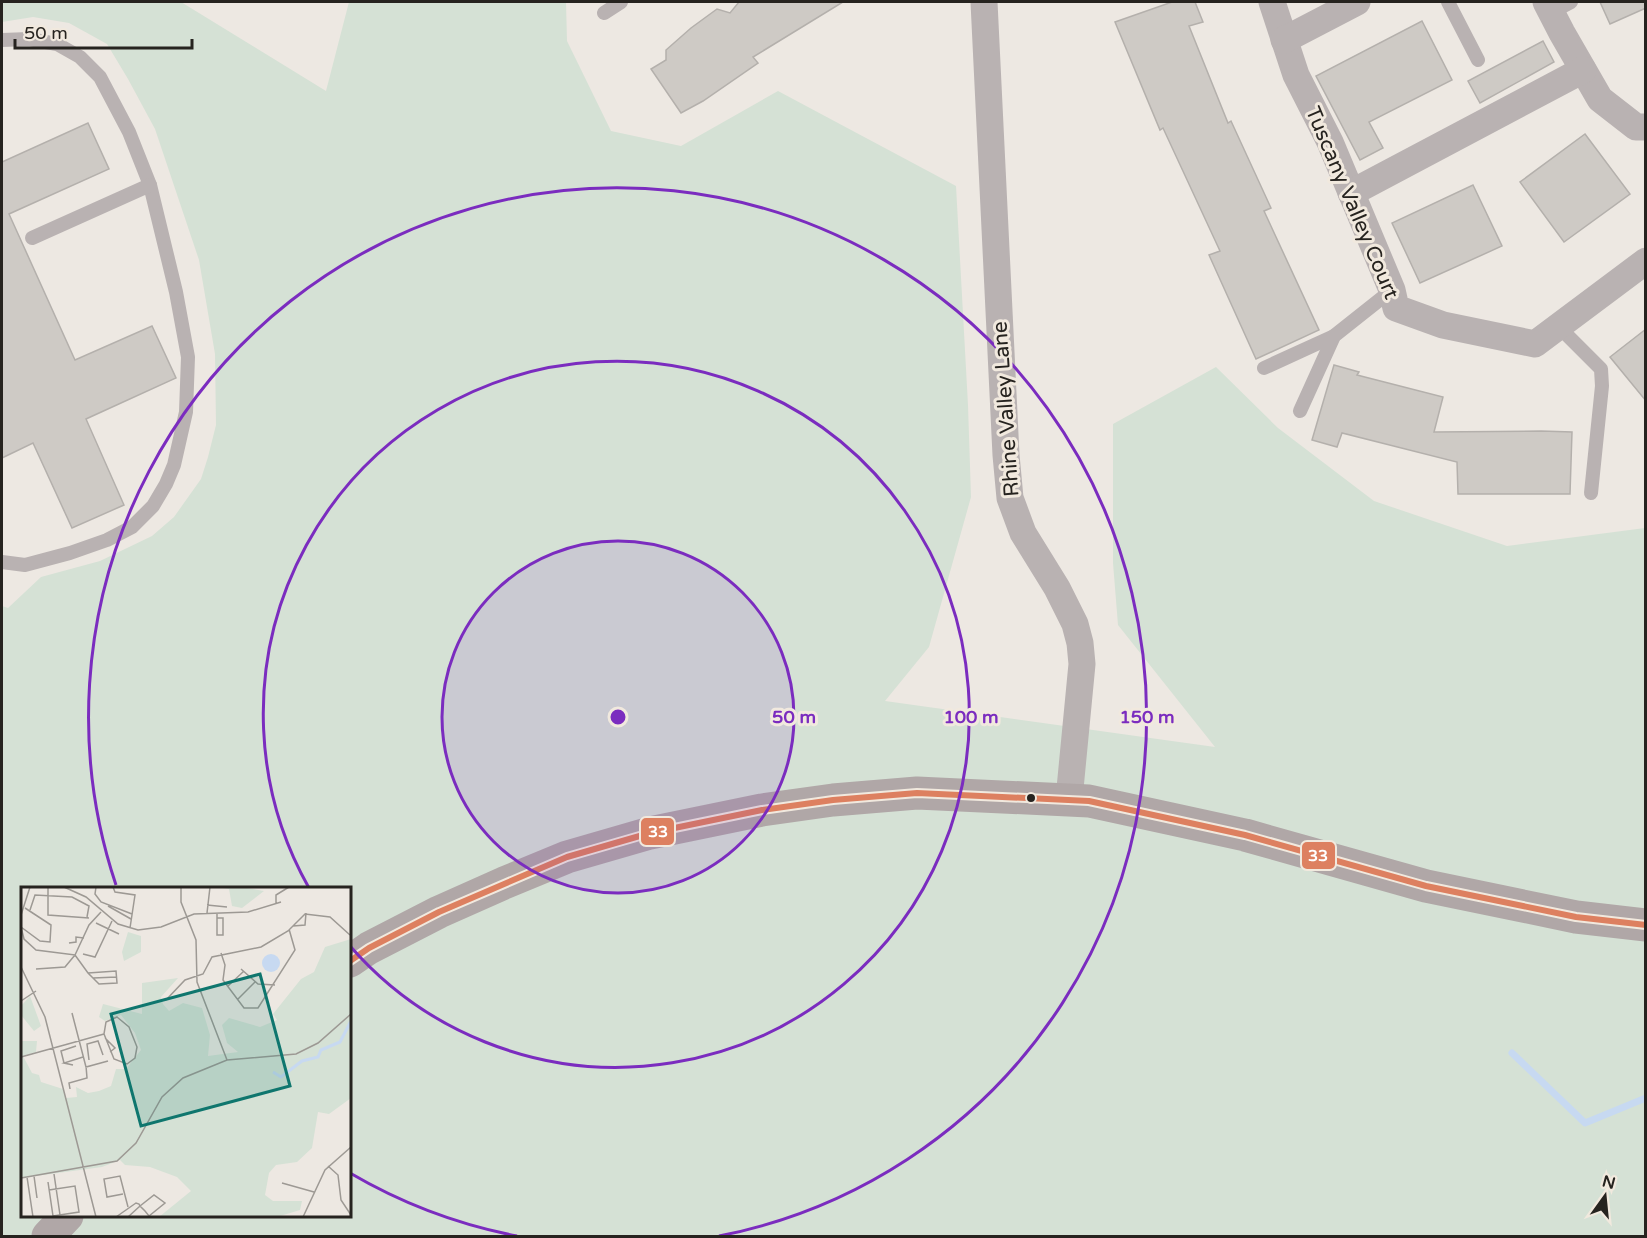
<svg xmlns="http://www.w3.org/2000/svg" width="1647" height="1238" font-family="'Varela Round',sans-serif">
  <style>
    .green { fill: #d5e1d5; fill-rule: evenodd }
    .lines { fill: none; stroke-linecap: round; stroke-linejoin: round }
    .stream { stroke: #c7d9f1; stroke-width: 7 }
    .building { fill: #cecac5; stroke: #b4b0ac; stroke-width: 1.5 }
    .lane { stroke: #b9b2b2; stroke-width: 14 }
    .street { stroke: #b9b2b2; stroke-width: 27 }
    .secondary { stroke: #b0a7a7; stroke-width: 33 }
    .bus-1-casing { stroke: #f1e9de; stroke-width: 10 }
    .bus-1 { stroke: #dd8060; stroke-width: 6 }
    .ring { fill: none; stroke: #7b2cbf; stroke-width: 3 }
    .bus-dot { fill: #26231f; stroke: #f1e9de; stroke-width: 2 }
    .labels { text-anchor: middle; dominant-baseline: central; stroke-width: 6; stroke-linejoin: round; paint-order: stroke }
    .street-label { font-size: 21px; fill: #26231f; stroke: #f1e9de }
    .inset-river { fill: none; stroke: #c7d9f1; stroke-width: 3 }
    .inset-road { fill: none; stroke: #9d9994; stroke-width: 1.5 }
    .view { fill: #0f766e; fill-opacity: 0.15; stroke: #0f766e; stroke-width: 3 }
    .inset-edge { fill: none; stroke: #26231f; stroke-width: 3 }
    .centre { fill: #7b2cbf; stroke: #f1e9de; stroke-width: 3 }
    .ring-label { font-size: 18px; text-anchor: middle; font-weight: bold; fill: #7b2cbf; stroke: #f1e9de; stroke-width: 6; stroke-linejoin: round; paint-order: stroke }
    .line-badge { stroke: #f1e9de; stroke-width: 2 }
    .badge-label { font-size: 16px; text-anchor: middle; font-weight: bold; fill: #fff }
  </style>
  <rect width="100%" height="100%" fill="#ede8e2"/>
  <!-- green -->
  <path class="green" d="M 2,2 L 181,2 L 326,91 L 349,2 L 566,2 L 567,41 L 611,131 L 681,146 L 778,91 L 956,186 L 968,405 L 971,497 L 929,647 L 885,701 L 1215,747 L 1118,625 L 1113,563 L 1113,424 L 1216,367 L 1278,428 L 1374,501 L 1507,546 L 1645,528 L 1645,1236 L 2,1236 L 2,606 L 8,608 L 41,577 L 100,561 L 152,536 L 174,517 L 201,479 L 208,457 L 216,425 L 215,354 L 199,260 L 155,129 L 128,79 L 107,44 L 69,23 L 33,17 L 2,22 ZM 22,888 L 350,888 L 350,1216 L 22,1216 Z"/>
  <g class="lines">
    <!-- stream -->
    <polyline class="stream" points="1512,1053 1585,1123 1646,1098"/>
  </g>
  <!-- building -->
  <g class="building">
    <polygon points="739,2 843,2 753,57 758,63 703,101 681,113 651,69 666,60 666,50 691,28 717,9 730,13"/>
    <polygon points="1172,2 1195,2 1203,22 1189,26 1228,123 1231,121 1271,208 1264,211 1319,330 1256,359 1209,255 1220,251 1163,128 1160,130 1115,22"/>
    <polygon points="1600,2 1646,2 1646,8 1610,24"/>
    <polygon points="1422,21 1452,80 1369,122 1383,148 1360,160 1316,76"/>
    <polygon points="1543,41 1554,62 1480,103 1468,81"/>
    <polygon points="88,123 109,169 9,214 75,360 152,326 176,378 86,419 124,505 72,528 33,443 2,458 2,162"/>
    <polygon points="1585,134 1630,194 1564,242 1520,182"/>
    <polygon points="1473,185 1502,246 1420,283 1392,223"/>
    <polygon points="1646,329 1646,401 1610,357"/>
    <polygon points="1334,365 1359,372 1357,375 1443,397 1434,432 1541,431 1572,432 1570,494 1458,494 1457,462 1342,433 1337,447 1312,440"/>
  </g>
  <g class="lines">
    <!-- lane -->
    <g class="lane">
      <polyline points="1448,2 1478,60"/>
      <polyline points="1552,12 1571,2"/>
      <polyline points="604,13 621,2"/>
      <polyline points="2,40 29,39 57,44 80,57 100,77 129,132 150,185 176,292 188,357 186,412 174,465 166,484 153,506 132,527 107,540 70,553 25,565 2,562"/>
      <polyline points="32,238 150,185"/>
      <polyline points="1559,327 1601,369 1602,386 1591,493"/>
      <polyline points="1264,368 1334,336"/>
      <polyline points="1300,411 1334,336 1392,290"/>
    </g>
    <!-- street -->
    <g class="street">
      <polyline points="984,2 1006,455 1010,498 1023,533 1057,588 1075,624 1080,643 1082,664 1069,799"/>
      <polyline points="1272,2 1296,75 1330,142 1392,290 1396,308 1443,325 1535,344 1646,261"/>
      <polyline points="1546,2 1562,33 1600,99 1636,127 1646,127"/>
      <polyline points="1284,40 1357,2"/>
      <polyline points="1351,193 1583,70"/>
    </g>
    <!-- secondary -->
    <g class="secondary">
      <polyline points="350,961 369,948 439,912 504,883 567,857 650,833 762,810 833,800 917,793 1089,801 1245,835 1426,886 1576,917 1646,925"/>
      <polyline points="48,1236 67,1216"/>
    </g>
    <!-- bus-1 casing -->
    <g class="bus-1-casing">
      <polyline id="bus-1" points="350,961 369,948 439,912 567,857 650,833 762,810 833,800 917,793 1089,801 1245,835 1426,886 1576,917 1646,925"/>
    </g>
    <!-- bus-1 -->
    <use href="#bus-1" class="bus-1"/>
  </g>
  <!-- distance rings -->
  <circle cx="618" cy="717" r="176" fill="#7b2cbf" fill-opacity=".12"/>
  <g class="ring">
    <circle cx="618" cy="717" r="176"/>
    <path d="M309 888A353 353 0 1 1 350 946"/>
    <path d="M517 1236A529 529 0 0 1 350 1173M116 885A529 529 0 1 1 719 1236"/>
  </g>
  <!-- markers -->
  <circle class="bus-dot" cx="1031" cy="798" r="5"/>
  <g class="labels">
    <!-- street labels -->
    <g class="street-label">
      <text transform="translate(1352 203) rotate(67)">Tuscany Valley Court</text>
      <text transform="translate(1006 409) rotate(-94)">Rhine Valley Lane</text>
    </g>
  </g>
  <!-- overview -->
  <g transform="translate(21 887)">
    <rect width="330" height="330" fill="#ede8e2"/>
    <path d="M 196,0 L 220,0 L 243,4 L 221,21 L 211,19 L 208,2 ZM 107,45 L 120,49 L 120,65 L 103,74 L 101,65 ZM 330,52 L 330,211 L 308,227 L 297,225 L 291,261 L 276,275 L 255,278 L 248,286 L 244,308 L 252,314 L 281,314 L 279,323 L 256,330 L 138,330 L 170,304 L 156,290 L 129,280 L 104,278 L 99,273 L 81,280 L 0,291 L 0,154 L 16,154 L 15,165 L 2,169 L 11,186 L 18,188 L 20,195 L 42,202 L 45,211 L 56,210 L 55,200 L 67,206 L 78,204 L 90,199 L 95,182 L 105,182 L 120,163 L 114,146 L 100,128 L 84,134 L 78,130 L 82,117 L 121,127 L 121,96 L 157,91 L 140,110 L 142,117 L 148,124 L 162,116 L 181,121 L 189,148 L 187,169 L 217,165 L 206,156 L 201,138 L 208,131 L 239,140 L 256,133 L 252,127 L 280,92 L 293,85 L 304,60 ZM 9,109 L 20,139 L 13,144 L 0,128 L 0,119 Z" fill="#d5e1d5"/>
    <path d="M241 76a9 9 0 1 1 18 0a9 9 0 1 1-18 0Z" fill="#c7d9f1"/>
    <path class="inset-river" d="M 252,185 L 260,190 L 281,174 L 297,170 L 300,163 L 319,155 L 330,134"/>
    <path class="inset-road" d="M 27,0 L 27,28 L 68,31M 43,0 L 65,10 L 97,37 L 117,43 L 140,40 L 173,27 L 227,25 L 260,15M 75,0 L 74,7 L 80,15 L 111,27M 92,0 L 94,5 L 114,8 L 109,41M 160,0 L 160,15 L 175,53 L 176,95 L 206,173M 255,17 L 255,8 L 268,0M 186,18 L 206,20M 87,19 L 110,32M 9,23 L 14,8 L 51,10 L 68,19 L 66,30M 186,26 L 189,0M 0,28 L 9,0M 196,31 L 202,31 L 202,48 L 196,48 L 196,26M 75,36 L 98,47M 272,39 L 284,38 L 285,26M 0,40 L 3,52 L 15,63 L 54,68 L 68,38 L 80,25M 0,40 L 19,54 L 29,55 L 30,38 L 4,21M 48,56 L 55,55 L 55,50 L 63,51M 200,66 L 204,78 L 202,93 L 223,121 L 237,121 L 274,63 L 268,42M 62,67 L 74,70 L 91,34M 0,80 L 24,130 L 75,330M 15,82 L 44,80 L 54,68 L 67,86 L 78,97 L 96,96 L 95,84 L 67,86M 220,82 L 237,97 L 254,98M 72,91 L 96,90M 207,99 L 223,84M 217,112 L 234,95M 145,113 L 164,93 L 182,87 L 191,70 L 240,60 L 267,44 L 284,27 L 309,30 L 329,48M 0,114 L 15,104M 51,126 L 65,180 L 87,174M 96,130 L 108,140 L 116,160 L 114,171 L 106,177 L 93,172 L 83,147 L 85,135 ZM 84,151 L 94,161 L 89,165M 0,170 L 83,147M 68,173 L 66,157 L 77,154 L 82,168M 43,176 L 40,164 L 55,159M 52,178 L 43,176 L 62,170M 49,202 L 48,196 L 66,191 L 65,179M 307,279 L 317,288 L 320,313 L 330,328M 33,287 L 39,328M 13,289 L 16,311M 6,290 L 12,330M 0,291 L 96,274 L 115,256 L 141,210 L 162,191 L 206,173 L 275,167 L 297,156 L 330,127M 27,295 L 32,329 L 58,325 L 54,299 L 28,303M 261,296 L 293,305M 102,307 L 86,310 L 83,292 L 99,289 L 107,320M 95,330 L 115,316 L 118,317 L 119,319 L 124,324 L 128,329 L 144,316 L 133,308 L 119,319 L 107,330M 282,330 L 304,283 L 330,260"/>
    <path class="view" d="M 239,87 L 269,199 L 120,239 L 90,127 Z"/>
    <rect width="330" height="330" class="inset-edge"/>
  </g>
  <circle cx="618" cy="717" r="9" class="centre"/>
  <g class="ring-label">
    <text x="794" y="723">50 m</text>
    <text x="971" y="723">100 m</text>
    <text x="1147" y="723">150 m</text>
  </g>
  <g class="line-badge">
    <rect x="640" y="817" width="35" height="29" rx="6" fill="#dd8060"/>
    <rect x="1301" y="841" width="35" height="29" rx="6" fill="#dd8060"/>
  </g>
  <g class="badge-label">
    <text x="658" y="837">33</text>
    <text x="1318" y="861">33</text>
  </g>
  <!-- border -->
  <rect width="1647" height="1238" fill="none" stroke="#26231f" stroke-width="6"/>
  <!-- north arrow -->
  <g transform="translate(1605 1196) rotate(15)" stroke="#f1e9de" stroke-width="4.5" paint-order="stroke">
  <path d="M0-4.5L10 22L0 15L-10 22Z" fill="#26231f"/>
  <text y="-9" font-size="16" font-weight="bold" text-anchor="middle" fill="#26231f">N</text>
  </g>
  <!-- scale -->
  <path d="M15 39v9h177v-9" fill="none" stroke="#26231f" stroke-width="3"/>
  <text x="24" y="39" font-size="18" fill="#26231f" stroke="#f1e9de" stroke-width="4.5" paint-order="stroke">50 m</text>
</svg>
